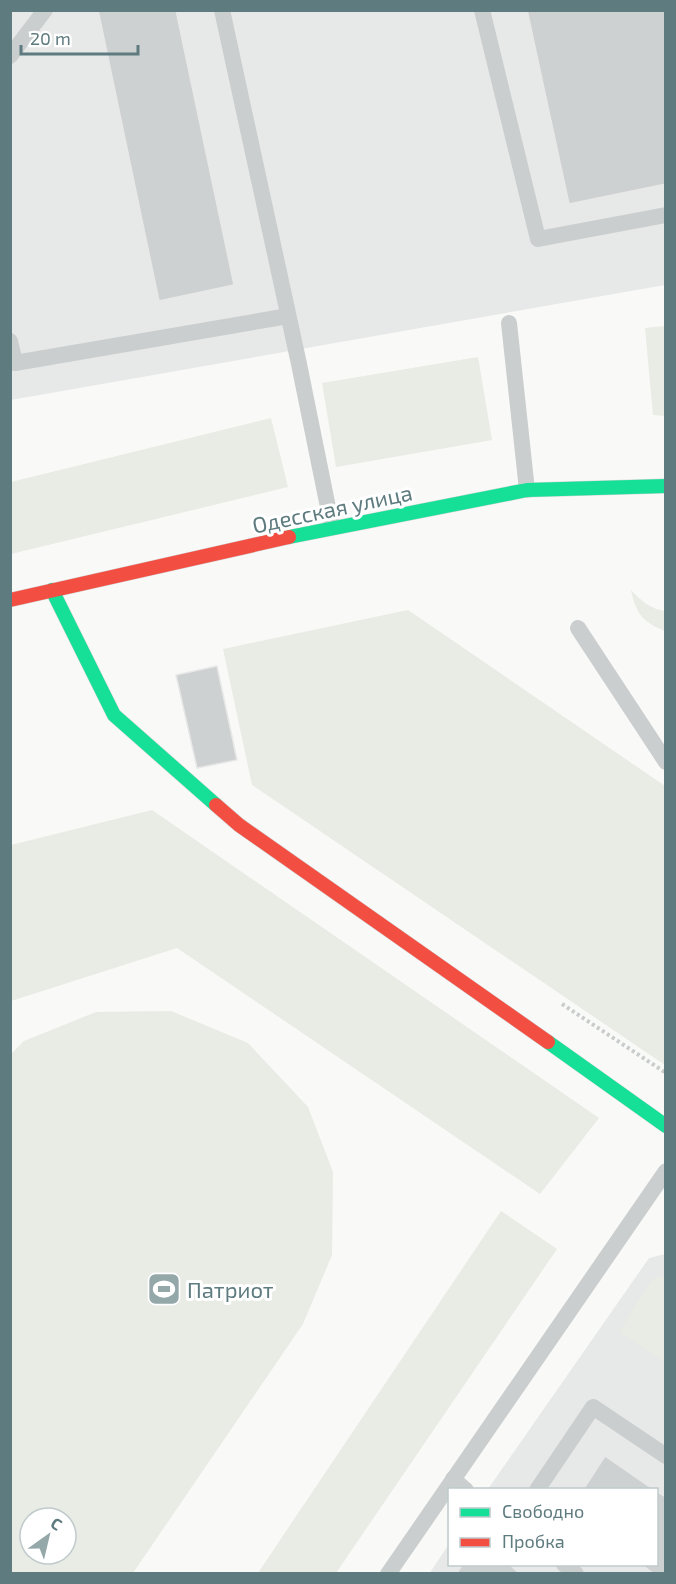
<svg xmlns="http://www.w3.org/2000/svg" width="676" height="1584" font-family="'Exo 2',sans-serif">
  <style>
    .built { fill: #e7e9e8 }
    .green { fill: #e9ebe5; fill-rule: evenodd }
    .building { fill: #ced1d1; stroke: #e8e8e8; stroke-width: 1.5 }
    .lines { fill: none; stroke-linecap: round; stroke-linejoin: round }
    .fast-casing { stroke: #d4d6d6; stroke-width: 15 }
    .jam-casing { stroke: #d4d6d6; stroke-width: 15 }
    .path { stroke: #c9cccc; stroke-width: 4; stroke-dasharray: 3 3; stroke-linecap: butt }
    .lane { stroke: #cbcece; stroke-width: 16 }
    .fast { stroke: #16e098; stroke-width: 14 }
    .jam { stroke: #f24e42; stroke-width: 14 }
    .labels { text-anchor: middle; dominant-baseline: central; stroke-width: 6; stroke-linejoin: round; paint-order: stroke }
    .street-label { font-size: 22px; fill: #5e7b7f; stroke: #fff }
    .poi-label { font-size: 22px; fill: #5e7b7f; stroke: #fff; text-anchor: start }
  </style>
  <rect width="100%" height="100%" fill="#f9f9f8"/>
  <!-- built -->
  <g class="built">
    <polygon points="11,11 665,11 665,285 11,400"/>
    <polygon points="665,1254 665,1573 429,1574 449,1544 450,1564 656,1564 656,1490 488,1489 649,1258"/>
  </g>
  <!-- green -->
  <g class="green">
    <polygon points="665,326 665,416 653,415 645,328"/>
    <polygon points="478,357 492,440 336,467 322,383"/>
    <polygon points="271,418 288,487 11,554 11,482"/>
    <path d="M 631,590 C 641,601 651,609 665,611 L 665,631 C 643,622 636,614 631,590 Z"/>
    <polygon points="408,610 665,786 665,1065 252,785 223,649"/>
    <polygon points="152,810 599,1118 540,1194 177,948 11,1001 11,845"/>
    <path d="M 171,1011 L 248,1043 L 308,1107 L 333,1172 L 332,1255 L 303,1324 L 133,1573 L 11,1573 L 11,1054 L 24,1041 L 96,1012 ZM 30,1518 L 66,1518 L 66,1554 L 30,1554 Z"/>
    <polygon points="501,1211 557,1249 336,1573 258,1573"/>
    <polygon points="665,1276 666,1276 665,1363 619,1332 652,1279"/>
  </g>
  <!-- building -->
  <g class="building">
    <polygon points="98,10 176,10 234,285 159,301"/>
    <polygon points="527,10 666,10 666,184 569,204"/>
    <polygon points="217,666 237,760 197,768 176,675"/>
    <polygon points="605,1456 654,1490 583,1490"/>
    <polygon points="656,1491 666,1497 666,1574 654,1574 641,1564 656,1564"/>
    <polygon points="463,1564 509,1564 520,1574 456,1574"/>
  </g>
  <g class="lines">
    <!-- fast casing -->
    <g class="fast-casing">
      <g id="fast">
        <polyline points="289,537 527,490 666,486"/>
        <polyline points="52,590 114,715 216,805"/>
        <polyline points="548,1042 666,1126"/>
      </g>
    </g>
    <!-- jam casing -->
    <g class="jam-casing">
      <g id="jam">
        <polyline points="10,600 289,537"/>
        <polyline points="216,805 239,825 548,1042"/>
      </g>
    </g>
    <!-- path -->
    <polyline class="path" points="562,1004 666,1073"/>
    <!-- lane -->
    <g class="lane">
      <polyline points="222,10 299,364 332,527"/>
      <polyline points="482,10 538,239 666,215"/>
      <polyline points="10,56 45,10"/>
      <polyline points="509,323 527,490"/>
      <polyline points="10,341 15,363 288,316"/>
      <polyline points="578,628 666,762"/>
      <polyline points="453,1479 466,1490"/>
      <polyline points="537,1490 593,1407 666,1456"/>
      <polyline points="564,1564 576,1574"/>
      <polyline points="388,1574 666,1171"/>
    </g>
    <!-- fast -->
    <use href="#fast" class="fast"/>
    <!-- jam -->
    <use href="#jam" class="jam"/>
  </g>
  <!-- icons -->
  <defs>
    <g id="stadium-square" transform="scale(1.725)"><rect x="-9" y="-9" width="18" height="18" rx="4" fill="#94a7a9" stroke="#fff"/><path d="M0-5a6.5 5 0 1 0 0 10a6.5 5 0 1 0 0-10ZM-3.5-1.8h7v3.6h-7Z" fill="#fff"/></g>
  </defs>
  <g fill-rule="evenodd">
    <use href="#stadium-square" x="164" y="1289"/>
  </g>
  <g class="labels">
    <!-- street labels -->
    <g class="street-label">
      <text transform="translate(332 508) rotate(-12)">Одесская улица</text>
    </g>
    <!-- poi labels -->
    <g class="poi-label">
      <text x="187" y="1289">Патриот</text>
    </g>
  </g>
  <!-- border -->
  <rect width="676" height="1584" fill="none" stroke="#5e7b7f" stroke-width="24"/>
  <!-- legend -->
  <rect x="448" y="1488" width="210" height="78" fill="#ffffff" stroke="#bfcacc" stroke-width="1.5"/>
  <rect x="460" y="1508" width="30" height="9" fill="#16e098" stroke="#bfcacc" stroke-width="1.5"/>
  <text x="502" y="1518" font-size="18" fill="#5e7b7f">Свободно</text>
  <rect x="460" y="1538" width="30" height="9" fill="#f24e42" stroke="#bfcacc" stroke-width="1.5"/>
  <text x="502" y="1548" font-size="18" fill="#5e7b7f">Пробка</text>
  <!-- north arrow -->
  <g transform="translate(48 1536) rotate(34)"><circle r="28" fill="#ffffff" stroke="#bfcacc" stroke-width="1.5"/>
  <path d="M0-4.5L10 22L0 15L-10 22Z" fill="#94a7a9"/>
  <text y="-9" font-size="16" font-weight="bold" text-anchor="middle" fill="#5e7b7f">С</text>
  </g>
  <!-- scale -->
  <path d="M21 45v9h117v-9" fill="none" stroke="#5e7b7f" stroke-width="3"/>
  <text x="30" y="45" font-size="18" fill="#5e7b7f" stroke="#ffffff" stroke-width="4.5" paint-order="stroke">20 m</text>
</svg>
